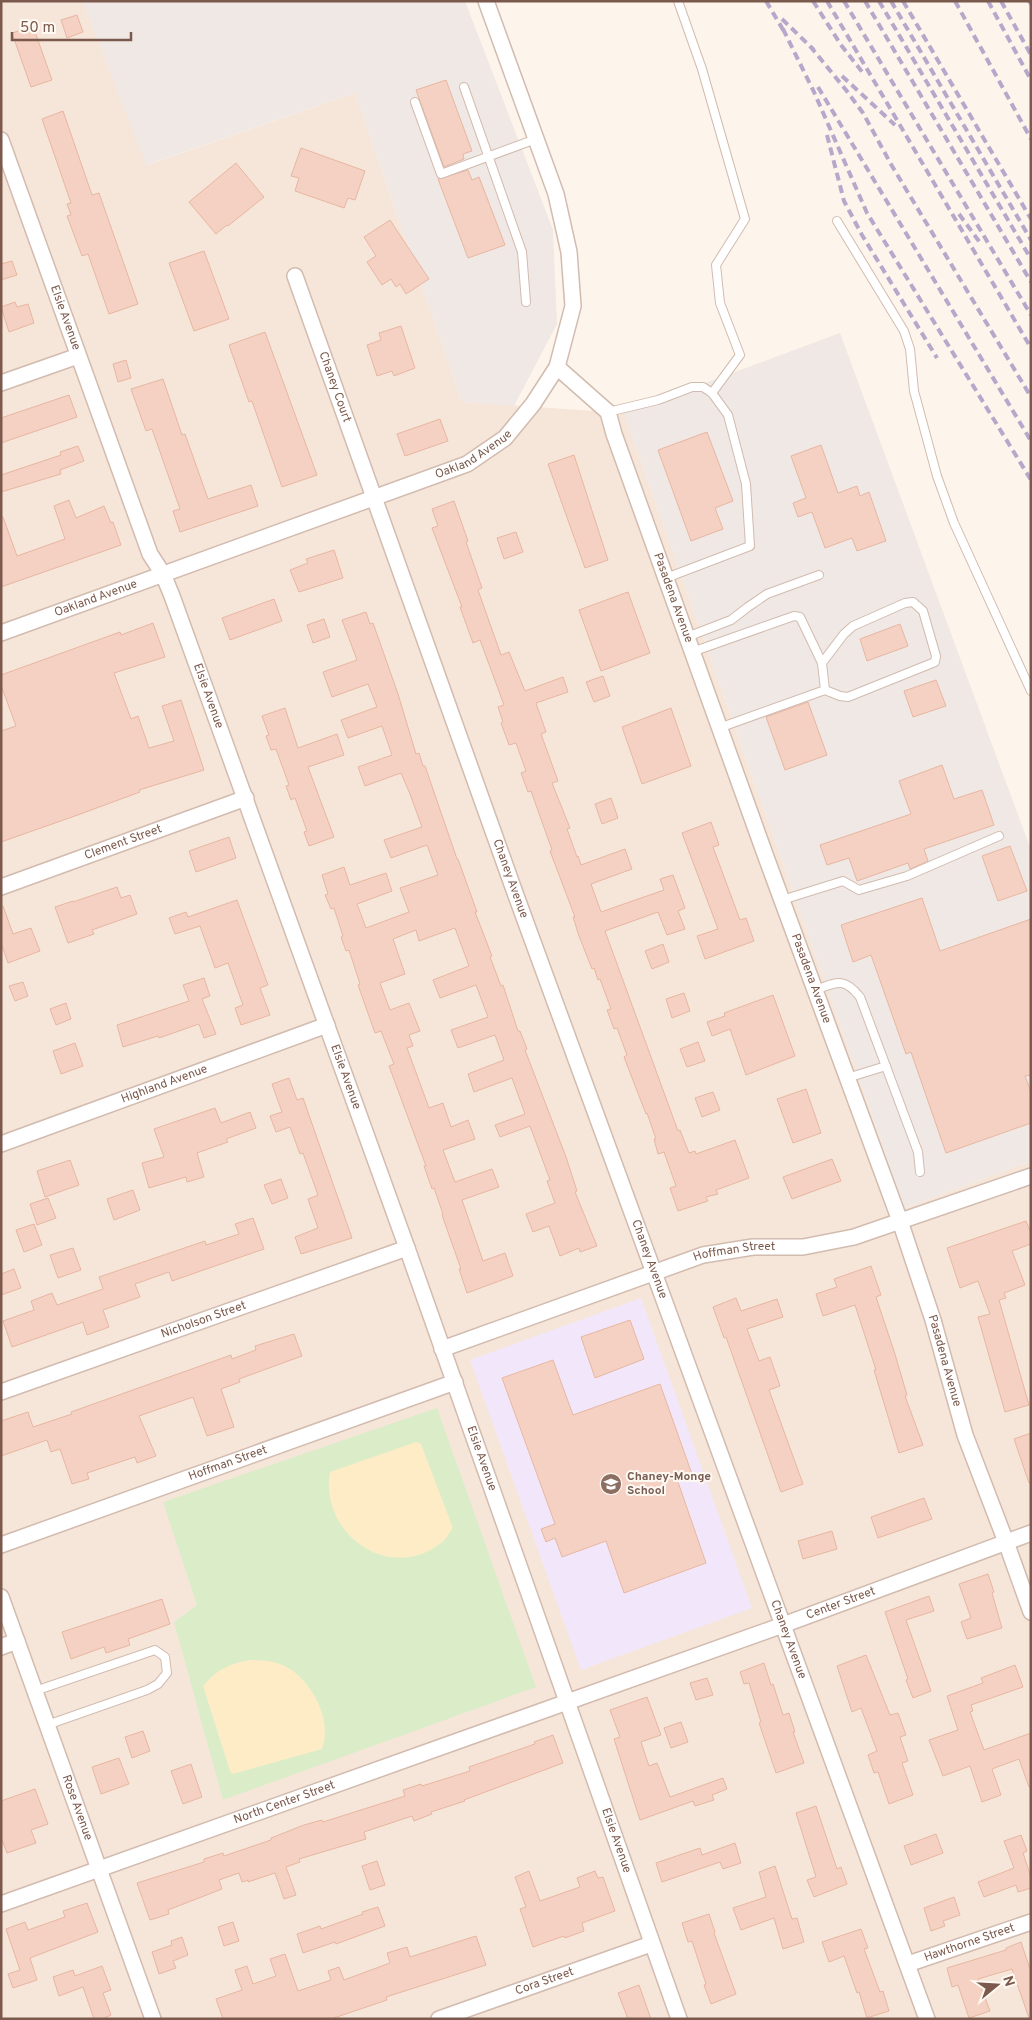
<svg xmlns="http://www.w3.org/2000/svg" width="1032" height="2020" font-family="Overpass,sans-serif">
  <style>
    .residential { fill: #f6e6d9 }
    .industrial { fill: #efe8e4 }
    .education { fill: #f2e7fa }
    .green { fill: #daedc8 }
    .sand { fill: #fdecc6 }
    .building { fill: #f4d1c2; stroke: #e8b6a1 }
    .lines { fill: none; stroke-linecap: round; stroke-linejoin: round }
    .service-casing { stroke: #d2bbaf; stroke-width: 10 }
    .minor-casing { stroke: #d2bbaf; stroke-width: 18 }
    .service { stroke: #fff; stroke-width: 8 }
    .minor { stroke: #fff; stroke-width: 15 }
    .rail { stroke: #b7a7ca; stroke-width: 4; stroke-dasharray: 8 5; stroke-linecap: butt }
    .labels { text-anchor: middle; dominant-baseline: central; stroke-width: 4; stroke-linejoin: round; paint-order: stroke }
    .street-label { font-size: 12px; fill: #7b594c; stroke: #fff9f3 }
    .education-label { font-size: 12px; font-weight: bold; fill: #785e54; stroke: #fff9f3; text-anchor: start }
  </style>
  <rect width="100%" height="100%" fill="#fdf5eb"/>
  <!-- residential -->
  <polygon class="residential" points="1,1 83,1 147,165 355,93 462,402 624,413 905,1208 1031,1161 1031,2019 1,2019"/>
  <!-- industrial -->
  <g class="industrial">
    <polygon points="83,1 465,1 553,230 557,324 514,406 462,402 355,93 146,165"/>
    <polygon points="840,333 1031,850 1031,1161 905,1208 624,413"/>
  </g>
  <!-- education -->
  <polygon class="education" points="641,1298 752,1608 581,1670 470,1360"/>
  <!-- green -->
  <polygon class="green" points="437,1408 536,1687 223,1800 174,1622 197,1605 163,1502"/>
  <!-- sand -->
  <g class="sand">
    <path d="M 416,1442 L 421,1444 L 453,1528 C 449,1533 446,1540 441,1543 C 389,1584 319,1533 330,1472 Z"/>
    <path d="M 249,1660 C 263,1660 277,1661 290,1669 C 310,1682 326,1710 325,1734 C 325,1739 323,1745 322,1749 L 233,1774 L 230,1771 L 203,1686 C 218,1669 227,1665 249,1660 Z"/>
  </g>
  <!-- building -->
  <g class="building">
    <polygon points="77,15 83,32 67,38 61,20"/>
    <polygon points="33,26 52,80 31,87 12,33"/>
    <polygon points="446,80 472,151 463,154 464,159 444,167 416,90"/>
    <polygon points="63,111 92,195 99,193 138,304 109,314 88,254 82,256 67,216 71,215 67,204 71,203 42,119"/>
    <polygon points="301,148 365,171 355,200 348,198 344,208 295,191 299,178 291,176"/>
    <polygon points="236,163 264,197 228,226 227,225 216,234 189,202"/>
    <polygon points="468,170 472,180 479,177 505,245 468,258 438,179"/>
    <polygon points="390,220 429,279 406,294 400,284 396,287 391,279 382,285 367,262 376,256 364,237"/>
    <polygon points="204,251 229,319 194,331 169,263"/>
    <polygon points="12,261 17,275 1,280 1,264"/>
    <polygon points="15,302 17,307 28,304 34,323 9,332 1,307"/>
    <polygon points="401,326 415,368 394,376 392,371 377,376 367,345 381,340 379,333"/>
    <polygon points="265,332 317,475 282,487 252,401 249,402 229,345"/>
    <polygon points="126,360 131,378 118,382 113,364"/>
    <polygon points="163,379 182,435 185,434 208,499 251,485 258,506 180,532 173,511 180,509 152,429 146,431 131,389"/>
    <polygon points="69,395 77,417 1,443 1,418"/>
    <polygon points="440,419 448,441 405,456 397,434"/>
    <polygon points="707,432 733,501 715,508 723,529 691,541 658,450"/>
    <polygon points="821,445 838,493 857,486 860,496 869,492 886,541 857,551 852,538 825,548 812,512 798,517 793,503 806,498 791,456"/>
    <polygon points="78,446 84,461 60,470 61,474 1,492 1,475 61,455 60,452"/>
    <polygon points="574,455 608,560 585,568 548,464"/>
    <polygon points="69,500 76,518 104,506 111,523 113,522 121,545 1,587 1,517 3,517 17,556 65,539 54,506"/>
    <polygon points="454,501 468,541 466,542 482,588 478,590 501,655 509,652 525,691 563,677 568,692 536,703 546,732 541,734 558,781 552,783 570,828 567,829 577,857 578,856 581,865 625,849 632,869 591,884 601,912 664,890 660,879 673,875 685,908 678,911 685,929 667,935 658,912 605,931 678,1131 680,1130 689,1153 695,1151 696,1154 735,1140 749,1178 716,1190 718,1194 706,1197 708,1201 678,1211 670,1188 676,1186 664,1152 658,1154 654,1139 656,1139 647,1113 646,1114 624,1057 627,1055 617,1028 614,1029 607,1010 611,1009 600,979 598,980 594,968 592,969 579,936 573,917 575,917 550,851 552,850 531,791 528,792 521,773 526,771 516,743 509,745 501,723 503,722 498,707 504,705 480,640 473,643 460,607 462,607 432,528 438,526 432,509"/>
    <polygon points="516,532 523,552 504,559 497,538"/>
    <polygon points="334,550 343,578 299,592 290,570 308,563 306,559"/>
    <polygon points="628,592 650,653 601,671 579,610"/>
    <polygon points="274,599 282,621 230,640 222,618"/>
    <polygon points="366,612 370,624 373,623 398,694 416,754 419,753 423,766 425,766 457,859 458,859 477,912 475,912 492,956 490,957 501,986 503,985 518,1031 520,1031 527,1049 525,1050 566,1157 577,1191 575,1192 597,1246 580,1252 579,1248 560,1256 549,1226 533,1232 526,1214 555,1203 547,1181 550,1180 530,1126 500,1137 495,1125 525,1114 512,1078 474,1092 468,1074 504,1060 495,1035 458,1048 451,1030 488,1017 476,985 440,998 433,980 469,966 455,928 419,941 416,930 393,939 405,974 380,983 390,1010 409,1003 420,1031 409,1035 413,1046 407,1048 429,1108 443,1103 451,1127 468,1120 475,1139 443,1150 455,1182 492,1169 499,1187 462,1200 483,1261 505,1253 513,1276 467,1293 459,1269 461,1269 442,1215 443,1214 434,1188 432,1189 424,1166 426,1166 389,1066 394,1064 381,1031 375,1033 358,985 360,984 349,950 346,951 341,937 343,936 334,908 331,909 325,895 328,894 322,875 344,867 350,885 386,873 392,891 357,904 366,928 409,912 400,888 438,875 427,845 391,858 384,840 422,827 410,794 401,773 365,786 358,767 392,755 382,726 348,738 341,720 377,707 368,684 332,697 323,672 357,660 342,620"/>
    <polygon points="324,619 330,637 313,643 307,625"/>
    <polygon points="153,623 165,657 114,673 131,719 138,716 149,748 174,741 162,706 181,700 204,770 139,790 140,792 75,816 1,842 1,731 16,726 1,685 1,675 120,632 121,635"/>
    <polygon points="900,624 908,646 867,661 860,639"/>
    <polygon points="603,676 610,696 594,702 586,682"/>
    <polygon points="936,680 946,706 913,717 904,691"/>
    <polygon points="808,702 827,755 785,770 766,717"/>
    <polygon points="285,708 298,748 337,734 344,755 308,767 334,837 309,846 304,832 307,831 295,798 291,800 286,786 289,785 276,749 271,750 266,736 269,735 262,716"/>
    <polygon points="671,708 691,766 642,784 622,727"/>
    <polygon points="942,765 954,799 982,790 994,825 924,849 928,861 910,869 908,863 857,881 849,858 827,865 820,845 911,814 899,781"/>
    <polygon points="611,798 618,818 602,824 595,804"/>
    <polygon points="711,822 719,845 713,847 740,920 746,918 754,941 705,959 697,936 718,929 682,833"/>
    <polygon points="229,837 236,858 196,872 189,851"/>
    <polygon points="1010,846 1027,891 998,901 982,856"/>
    <polygon points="117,887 121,898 130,895 137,914 92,930 94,934 68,943 55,907 73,901 73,902"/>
    <polygon points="922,898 940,951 1031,919 1031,1075 1025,1076 1031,1092 1031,1123 946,1153 911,1052 906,1054 871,955 853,962 841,925"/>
    <polygon points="237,900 268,985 260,988 270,1015 241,1025 235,1008 243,1005 228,963 215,968 200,926 175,934 169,918 186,912 188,917"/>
    <polygon points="1,906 3,906 13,934 31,928 40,951 8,963 1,943"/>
    <polygon points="663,944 669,962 652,969 645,951"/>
    <polygon points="204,978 210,996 202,999 216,1034 204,1038 199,1024 159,1038 158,1036 123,1047 117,1025 189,1001 183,985"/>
    <polygon points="23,982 28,996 15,1001 9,986"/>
    <polygon points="684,993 690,1011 672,1018 666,999"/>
    <polygon points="773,995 795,1056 746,1075 730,1029 712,1036 707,1022 725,1016 724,1013"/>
    <polygon points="66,1003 71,1019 56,1025 50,1009"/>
    <polygon points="698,1042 705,1061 687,1067 680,1049"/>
    <polygon points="75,1043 83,1066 61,1074 53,1051"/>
    <polygon points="289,1078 297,1100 303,1098 352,1238 301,1254 295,1237 318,1228 308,1199 318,1195 303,1153 300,1154 290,1127 276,1132 270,1116 282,1112 272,1084"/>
    <polygon points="806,1089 821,1133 793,1143 777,1099"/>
    <polygon points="713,1092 720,1110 702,1117 695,1098"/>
    <polygon points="215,1108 221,1123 250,1112 256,1128 226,1139 228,1142 197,1153 204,1177 187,1182 186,1177 149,1188 142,1163 164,1157 154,1129"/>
    <polygon points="832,1159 841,1181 792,1199 783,1177"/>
    <polygon points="70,1160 79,1185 45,1197 37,1171"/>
    <polygon points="281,1179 288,1198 272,1204 264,1185"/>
    <polygon points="133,1190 140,1210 114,1220 107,1199"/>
    <polygon points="48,1198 56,1218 37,1225 30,1204"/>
    <polygon points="253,1218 264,1249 172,1281 169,1272 135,1284 140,1297 103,1310 109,1327 87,1335 83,1322 12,1347 3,1321 34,1310 31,1301 52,1293 57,1305 103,1289 99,1277 205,1241 206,1245 239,1234 235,1224"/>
    <polygon points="1026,1221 1031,1233 1031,1244 1012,1251 1025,1285 1004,1293 1006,1298 999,1300 1029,1405 1005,1412 978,1317 990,1314 978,1281 960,1288 947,1248"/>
    <polygon points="34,1224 42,1245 24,1252 16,1230"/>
    <polygon points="73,1248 81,1270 58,1278 50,1255"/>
    <polygon points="871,1266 881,1295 876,1297 894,1351 907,1395 905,1396 923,1445 899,1453 874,1370 876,1370 855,1305 823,1316 816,1294 837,1287 834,1279"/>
    <polygon points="14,1269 21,1288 1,1295 1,1274"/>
    <polygon points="736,1298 741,1311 777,1299 783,1317 747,1329 759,1361 770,1357 780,1386 769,1390 803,1484 781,1492 726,1337 724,1338 713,1307"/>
    <polygon points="630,1320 644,1359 595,1378 581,1337"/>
    <polygon points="294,1334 302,1356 239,1379 240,1382 221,1389 234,1427 207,1436 193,1397 139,1416 156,1456 137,1463 135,1457 87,1473 89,1479 72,1484 60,1449 51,1452 47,1440 1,1456 1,1421 28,1412 33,1427 72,1414 71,1412 231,1355 232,1359 256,1350 255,1346"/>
    <polygon points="553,1360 573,1415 660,1384 693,1477 678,1482 706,1563 624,1593 606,1541 562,1557 555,1538 546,1542 541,1529 555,1524 502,1378"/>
    <polygon points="1031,1433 1031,1482 1029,1483 1014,1439"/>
    <polygon points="924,1498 932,1519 878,1538 871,1517"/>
    <polygon points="832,1531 837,1549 803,1559 798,1541"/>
    <polygon points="988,1574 994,1592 992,1593 1002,1628 967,1639 961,1622 971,1618 959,1584"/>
    <polygon points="929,1596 934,1611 906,1620 931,1691 913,1698 906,1680 908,1679 885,1612"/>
    <polygon points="162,1599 170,1624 128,1639 130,1645 106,1653 104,1647 71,1659 62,1632"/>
    <polygon points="866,1655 890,1715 898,1713 906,1735 900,1737 908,1761 902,1763 913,1795 889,1804 878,1772 874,1773 868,1755 877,1751 861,1708 852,1712 837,1666"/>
    <polygon points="764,1663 771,1685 773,1684 783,1715 789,1713 795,1732 793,1732 804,1763 776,1773 759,1723 761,1722 749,1683 744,1684 740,1672"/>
    <polygon points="1015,1665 1023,1687 971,1705 973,1711 970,1712 984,1750 1031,1733 1031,1787 1029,1787 1019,1759 992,1769 1001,1795 982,1802 970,1766 943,1776 929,1740 958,1730 947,1696 983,1683 981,1678"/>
    <polygon points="707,1678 713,1695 696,1700 690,1683"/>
    <polygon points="647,1697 661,1735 641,1742 649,1766 657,1763 670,1797 723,1778 727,1789 712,1795 714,1800 695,1806 693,1801 640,1820 614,1739 620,1737 610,1710"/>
    <polygon points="681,1722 688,1742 671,1748 664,1728"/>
    <polygon points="143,1731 150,1751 132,1758 125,1737"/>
    <polygon points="553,1735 563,1763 464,1800 465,1801 431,1812 432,1814 414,1821 412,1816 364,1832 366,1839 299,1859 300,1862 286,1867 296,1895 284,1899 275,1873 248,1882 248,1880 242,1882 239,1873 219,1880 222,1889 168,1910 169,1914 150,1920 137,1883 204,1862 204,1859 223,1853 224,1856 271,1840 271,1838 304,1825 322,1820 323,1822 405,1796 403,1790 421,1784 422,1786 470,1771 469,1767 535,1744 534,1742"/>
    <polygon points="119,1758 129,1784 101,1794 92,1767"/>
    <polygon points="191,1764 202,1797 183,1804 171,1771"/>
    <polygon points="35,1789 48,1824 31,1830 36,1843 7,1853 1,1837 1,1801"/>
    <polygon points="816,1806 837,1869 841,1867 847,1884 814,1897 807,1880 816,1877 796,1813"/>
    <polygon points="936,1834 943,1853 911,1865 904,1846"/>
    <polygon points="1021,1835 1027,1851 1023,1853 1031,1877 1031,1888 1018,1892 1016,1885 984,1897 978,1882 1014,1868 1004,1841"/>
    <polygon points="735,1843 741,1863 723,1869 720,1862 662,1882 656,1863 700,1848 702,1855"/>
    <polygon points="377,1861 385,1885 370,1890 362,1866"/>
    <polygon points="775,1866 792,1919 797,1918 804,1942 783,1949 774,1918 741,1930 733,1908 766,1897 759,1872"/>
    <polygon points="529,1871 540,1901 580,1887 577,1878 595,1871 598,1878 603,1877 615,1911 582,1923 584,1931 565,1938 564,1936 533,1947 520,1909 526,1907 515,1877"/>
    <polygon points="954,1897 960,1915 943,1921 945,1926 931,1931 924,1908"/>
    <polygon points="87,1903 98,1932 30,1958 37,1980 13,1988 8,1974 20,1970 6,1929 25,1922 28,1930 65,1917 63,1911"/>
    <polygon points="378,1907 385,1926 336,1944 335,1942 303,1953 297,1934 320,1926 321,1929 363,1914 362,1912"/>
    <polygon points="709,1914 715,1932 714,1933 736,1994 711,2004 704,1985 706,1984 692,1941 688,1942 682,1923"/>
    <polygon points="233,1922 239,1941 224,1946 218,1927"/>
    <polygon points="861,1929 868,1948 864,1949 880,1992 883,1991 889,2011 867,2018 859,1992 857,1993 844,1956 829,1962 822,1942"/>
    <polygon points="476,1936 486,1965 386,1997 387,2000 331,2019 223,2019 216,1999 242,1990 235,1970 247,1966 253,1984 276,1976 270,1959 285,1954 298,1991 331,1980 328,1971 339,1967 344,1980 390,1963 387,1953 407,1947 410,1957"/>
    <polygon points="182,1937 188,1955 173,1961 176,1968 159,1974 152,1952 172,1945 171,1941"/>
    <polygon points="1021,1942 1031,1972 1031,2018 1029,2018 1012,1969 978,1979 990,2011 969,2018 958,1985 952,1987 947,1968 1006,1950 1006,1948"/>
    <polygon points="102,1966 111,1990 103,1993 111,2015 102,2019 94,2019 83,1987 59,1996 53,1977 73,1970 75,1976"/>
    <polygon points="639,1985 651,2019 628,2019 618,1993"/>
  </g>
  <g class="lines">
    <!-- service casing -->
    <g class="service-casing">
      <g id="service">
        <polyline points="678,1 702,69 745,219 716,265 720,303 740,355 712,393"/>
        <polyline points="464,87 522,252 526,302"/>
        <polyline points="415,102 441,174 536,139"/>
        <polyline points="837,221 904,331 910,349 914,391 937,476 954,523 1031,691"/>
        <polyline points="608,412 658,400 692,387 703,387 712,393 728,415 746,484 750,546 666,578"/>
        <polyline points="687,637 731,620 748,607 767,594 819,575"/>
        <polyline points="692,652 794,616 800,617 822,663"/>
        <polyline points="719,728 825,690 822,663 844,634 853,626 905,603 913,602 923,611 936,656 935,662 848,697 840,696 825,690"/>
        <polyline points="782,900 843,881 859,890 907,876 999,836"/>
        <path d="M 815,990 C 837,982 844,977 860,997 L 918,1152 L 920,1172"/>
        <polyline points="847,1078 886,1066"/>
        <polyline points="35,1691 155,1650 165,1657 167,1673 158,1684 147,1690 47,1725"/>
      </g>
    </g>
    <!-- minor casing -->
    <g class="minor-casing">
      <g id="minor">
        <path id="s1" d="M 1,140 L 150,554 L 163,574 L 172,596 L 407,1248 L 679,2019"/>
        <path id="s2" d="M 295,276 L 514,890 L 927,2019"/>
        <path id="s3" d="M 557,367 L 608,412 L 614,434 L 766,857 L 900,1221 L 933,1320 L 965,1435 L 1006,1542 L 1031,1612"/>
        <polyline points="1,383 78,356"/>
        <path id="s4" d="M 1,633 L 467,464 L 505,438 L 533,404 L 557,367 L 573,306 L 569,252 L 556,194 L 486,1"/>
        <path id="s5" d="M 1,887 L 246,798"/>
        <path id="s6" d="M 1,1144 L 327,1025"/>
        <path id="s7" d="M 442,1349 L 703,1255 L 753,1247 L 803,1247 L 854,1237 L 1031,1176"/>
        <path id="s8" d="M 1,1392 L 407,1248"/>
        <path id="s9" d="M 1,1545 L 455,1382"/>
        <path id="s10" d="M 1,1597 L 153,2019"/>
        <polyline points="1,1647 17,1641"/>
        <path id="s11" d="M 1,1904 L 783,1625 L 1031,1533"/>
        <path id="s12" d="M 908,1964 L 1031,1922"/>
        <path id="s13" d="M 439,2019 L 651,1944"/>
      </g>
    </g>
    <!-- service -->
    <use href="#service" class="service"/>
    <!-- minor -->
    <use href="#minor" class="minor"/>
    <!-- rail -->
    <g class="rail">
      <polyline points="766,1 785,33"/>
      <polyline points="813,1 841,45 863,73"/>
      <polyline points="827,1 1031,348"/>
      <polyline points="844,1 1031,315"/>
      <polyline points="865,1 1031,282"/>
      <polyline points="879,1 1031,259"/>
      <polyline points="891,1 1031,240"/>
      <polyline points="903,1 1031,219"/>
      <polyline points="955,1 1031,139"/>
      <polyline points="988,1 1031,80"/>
      <polyline points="1001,1 1031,55"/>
      <polyline points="1029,1 1031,4"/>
      <polyline points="782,19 814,50"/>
      <polyline points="783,29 814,92 867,213 1031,480"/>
      <polyline points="810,46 846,90 863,113 892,166 1031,397"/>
      <polyline points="842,76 895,125"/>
      <polyline points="818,87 1031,441"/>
      <polyline points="827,135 844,201 862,235 937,358"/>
      <polyline points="959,214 981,244"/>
    </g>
  </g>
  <!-- icons -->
  <defs>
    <g id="school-disc" transform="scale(1.125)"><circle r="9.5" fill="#8d6e63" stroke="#fff9f3"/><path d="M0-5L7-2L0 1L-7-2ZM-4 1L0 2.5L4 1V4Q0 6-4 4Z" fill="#fff"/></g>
  </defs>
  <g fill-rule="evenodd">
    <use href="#school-disc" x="611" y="1484"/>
  </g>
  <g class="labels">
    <!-- street labels -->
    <g class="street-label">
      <text stroke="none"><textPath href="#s1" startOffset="189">Elsie Avenue</textPath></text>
      <text stroke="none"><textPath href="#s2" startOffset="118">Chaney Court</textPath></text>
      <text stroke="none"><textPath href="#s4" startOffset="506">Oakland Avenue</textPath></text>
      <text stroke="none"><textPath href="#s3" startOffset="265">Pasadena Avenue</textPath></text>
      <text stroke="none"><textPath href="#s4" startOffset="101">Oakland Avenue</textPath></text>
      <text stroke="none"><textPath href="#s1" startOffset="594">Elsie Avenue</textPath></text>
      <text stroke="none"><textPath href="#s5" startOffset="130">Clement Street</textPath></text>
      <text stroke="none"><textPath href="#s2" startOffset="640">Chaney Avenue</textPath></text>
      <text stroke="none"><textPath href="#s3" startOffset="670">Pasadena Avenue</textPath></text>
      <text stroke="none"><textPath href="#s1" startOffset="999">Elsie Avenue</textPath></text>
      <text stroke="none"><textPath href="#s6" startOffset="174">Highland Avenue</textPath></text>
      <text stroke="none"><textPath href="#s7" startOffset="309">Hoffman Street</textPath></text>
      <text stroke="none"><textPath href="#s2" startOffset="1045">Chaney Avenue</textPath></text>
      <text stroke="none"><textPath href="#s8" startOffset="215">Nicholson Street</textPath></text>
      <text stroke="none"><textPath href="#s3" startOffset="1075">Pasadena Avenue</textPath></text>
      <text stroke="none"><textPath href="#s1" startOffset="1404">Elsie Avenue</textPath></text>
      <text stroke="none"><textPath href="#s9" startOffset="241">Hoffman Street</textPath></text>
      <text stroke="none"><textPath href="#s11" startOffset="892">Center Street</textPath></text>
      <text stroke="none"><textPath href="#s2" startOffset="1450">Chaney Avenue</textPath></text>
      <text stroke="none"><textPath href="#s11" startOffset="301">North Center Street</textPath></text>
      <text stroke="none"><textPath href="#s10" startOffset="224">Rose Avenue</textPath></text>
      <text stroke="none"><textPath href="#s1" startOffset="1809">Elsie Avenue</textPath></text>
      <text stroke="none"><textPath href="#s12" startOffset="65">Hawthorne Street</textPath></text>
      <text stroke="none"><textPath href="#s13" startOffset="112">Cora Street</textPath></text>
    </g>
    <!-- education labels -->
    <g class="education-label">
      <text x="627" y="1477">Chaney-Monge<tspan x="627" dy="14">School</tspan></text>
    </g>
  </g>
  <!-- border -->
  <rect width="1032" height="2020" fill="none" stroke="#7b594c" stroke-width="5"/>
  <!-- north arrow -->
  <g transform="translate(997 1985) rotate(72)" stroke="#fff9f3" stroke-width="4" paint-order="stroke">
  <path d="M0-4L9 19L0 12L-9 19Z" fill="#7b594c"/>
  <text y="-8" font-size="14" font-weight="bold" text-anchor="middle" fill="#7b594c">N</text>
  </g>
  <!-- scale -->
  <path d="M12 32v8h119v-8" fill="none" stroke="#7b594c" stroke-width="2.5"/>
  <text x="20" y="32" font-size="15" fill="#7b594c" stroke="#fff9f3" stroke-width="4" paint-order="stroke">50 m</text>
</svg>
